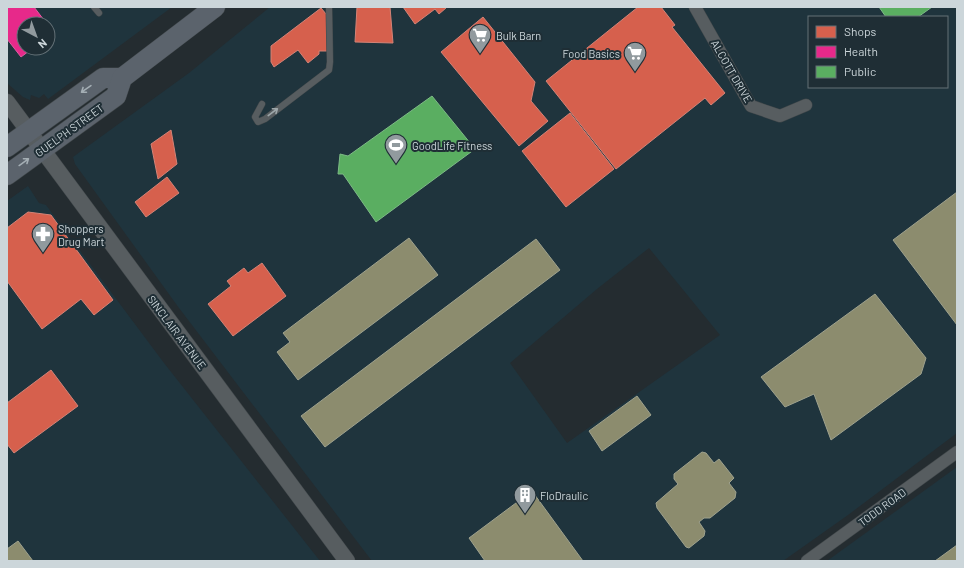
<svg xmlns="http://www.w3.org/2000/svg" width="964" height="568" font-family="Barlow,sans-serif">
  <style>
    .built { fill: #1f343d; fill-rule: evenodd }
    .shops { fill: #d6604d; stroke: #d38377 }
    .health { fill: #e7298a; stroke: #df5da2 }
    .public { fill: #5aae61; stroke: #7cba85 }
    .industry { fill: #8c8c6e; stroke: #9fa28e }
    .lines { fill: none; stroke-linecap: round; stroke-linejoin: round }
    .service-casing { stroke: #40474a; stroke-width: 7 }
    .minor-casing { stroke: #40474a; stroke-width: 13 }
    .tertiary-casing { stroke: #40474a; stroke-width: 17 }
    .primary-casing { stroke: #40474a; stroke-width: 21 }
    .service { stroke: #575d60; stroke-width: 6 }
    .minor { stroke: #575d60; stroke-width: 12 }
    .tertiary { stroke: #575d60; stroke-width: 16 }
    .primary { stroke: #5b636c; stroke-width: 20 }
    .oneway { stroke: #a4aeb4 }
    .oneway2 { stroke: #9da6a9 }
    .labels { text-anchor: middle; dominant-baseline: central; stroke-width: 4; stroke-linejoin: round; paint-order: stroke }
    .poi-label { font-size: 11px; fill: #ccd6da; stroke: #1f2e35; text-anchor: start }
    .street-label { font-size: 11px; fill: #ccd6da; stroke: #1f2e35 }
  </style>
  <rect width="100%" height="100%" fill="#242c30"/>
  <!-- built -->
  <g class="built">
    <path d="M 7,7 L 172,7 L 48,99 L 44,94 L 39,98 L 31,95 L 30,100 L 23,97 L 7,83 ZM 24,24 L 48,24 L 48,48 L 24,48 Z"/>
    <path d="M 270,7 L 957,7 L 957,433 L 848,515 L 783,561 L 372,561 L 179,308 L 75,164 L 73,157 L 189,73 ZM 809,17 L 947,17 L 947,87 L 809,87 ZM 649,248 L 720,335 L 567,443 L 510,363 L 597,289 Z"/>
    <polygon points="28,186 39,203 46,205 164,363 320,561 7,561 7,201"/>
    <polygon points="957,467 957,561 827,561"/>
  </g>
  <!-- shops -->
  <g class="shops">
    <polygon points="357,7 390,7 393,43 355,42"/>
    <polygon points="403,7 445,7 446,8 439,14 435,9 415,24"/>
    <polygon points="638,7 661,7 675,25 672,27 725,93 711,105 705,98 616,169 546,81"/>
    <polygon points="321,8 327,15 328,51 319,51 319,54 308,63 298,50 274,67 271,62 271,46"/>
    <polygon points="483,17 535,82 531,101 548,121 519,146 441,52"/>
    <polygon points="570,113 614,169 566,207 522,151"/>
    <polygon points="171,130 177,164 158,179 151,144"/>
    <polygon points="167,177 179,193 146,217 135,202"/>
    <polygon points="28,212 51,215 113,300 94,315 81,299 42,329 7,281 7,228"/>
    <polygon points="262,263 286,296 233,336 208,304 231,286 227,281 244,268 248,273"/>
    <polygon points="51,370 78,406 14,453 7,444 7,403"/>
  </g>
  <!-- health -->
  <polygon class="health" points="7,7 34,7 47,24 24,24 24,48 33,48 21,57 7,39"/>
  <!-- public -->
  <g class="public">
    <polygon points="879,7 932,7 918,17 886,17"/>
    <polygon points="432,96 475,149 376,222 343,174 338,174 340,154 348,156"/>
  </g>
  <!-- industry -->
  <g class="industry">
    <polygon points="957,192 957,325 893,240"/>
    <polygon points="409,238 438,275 298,380 277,352 290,342 283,333"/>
    <polygon points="536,239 560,270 325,447 301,416"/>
    <polygon points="875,294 926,358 921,374 831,440 814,394 785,407 761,377"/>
    <polygon points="637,396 651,415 602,451 589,431"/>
    <polygon points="702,452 706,453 714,463 719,459 734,478 729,483 736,492 735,498 710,518 704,518 699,522 705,531 704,536 689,548 686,547 657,508 656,503 678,484 674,479 674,474"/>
    <polygon points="532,491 583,561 485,561 469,538"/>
    <polygon points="18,541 33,561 7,561 7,549"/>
    <polygon points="957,545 957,561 935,561"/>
  </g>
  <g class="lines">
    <!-- service casing -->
    <g class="service-casing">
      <g id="service">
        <polyline points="94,7 99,13"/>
        <polyline points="262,104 255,117 258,122 265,119 329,70 330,62 329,7"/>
      </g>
    </g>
    <!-- minor casing -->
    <g class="minor-casing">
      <g id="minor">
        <polyline points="695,7 751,106 780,116 806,105"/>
        <polyline points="807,561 957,452"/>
      </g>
    </g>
    <!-- tertiary casing -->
    <g class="tertiary-casing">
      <polyline id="tertiary" points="7,102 347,561"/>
    </g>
    <!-- primary casing -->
    <g class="primary-casing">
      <g id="primary">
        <polyline points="7,147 103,78 122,78"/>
        <polyline points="7,175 116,96 122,78 215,7"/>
      </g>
    </g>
    <!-- service -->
    <use href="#service" class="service"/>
    <!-- minor -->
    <use href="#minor" class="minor"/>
    <!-- tertiary -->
    <use href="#tertiary" class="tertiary"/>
    <!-- primary -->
    <use href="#primary" class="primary"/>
  </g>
  <!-- one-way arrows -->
  <defs><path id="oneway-shaft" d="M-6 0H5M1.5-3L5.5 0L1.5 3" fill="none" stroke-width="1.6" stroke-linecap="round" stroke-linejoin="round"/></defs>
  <g class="oneway">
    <use href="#oneway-shaft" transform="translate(86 89) rotate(145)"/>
    <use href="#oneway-shaft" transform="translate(24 162) rotate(-36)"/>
  </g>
  <use class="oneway2" href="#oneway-shaft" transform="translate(273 112) rotate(-37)"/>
  <!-- icons -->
  <defs>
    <g id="supermarket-pin" transform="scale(1.15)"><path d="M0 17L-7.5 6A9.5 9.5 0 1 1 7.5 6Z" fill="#919a9e" stroke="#1f2e35"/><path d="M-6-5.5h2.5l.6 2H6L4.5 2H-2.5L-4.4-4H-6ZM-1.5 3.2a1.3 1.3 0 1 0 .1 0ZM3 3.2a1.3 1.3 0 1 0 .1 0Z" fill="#fff"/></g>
    <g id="stadium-pin" transform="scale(1.15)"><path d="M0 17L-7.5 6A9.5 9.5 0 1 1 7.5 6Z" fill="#919a9e" stroke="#1f2e35"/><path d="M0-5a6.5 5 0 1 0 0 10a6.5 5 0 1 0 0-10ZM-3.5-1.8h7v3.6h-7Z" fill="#fff"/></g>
    <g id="pharmacy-pin" transform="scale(1.15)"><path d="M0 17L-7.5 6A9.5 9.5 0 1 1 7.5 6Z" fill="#919a9e" stroke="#1f2e35"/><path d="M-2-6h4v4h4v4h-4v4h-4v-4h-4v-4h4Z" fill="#fff"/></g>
    <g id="building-pin" transform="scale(1.15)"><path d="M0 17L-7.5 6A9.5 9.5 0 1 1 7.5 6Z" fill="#919a9e" stroke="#1f2e35"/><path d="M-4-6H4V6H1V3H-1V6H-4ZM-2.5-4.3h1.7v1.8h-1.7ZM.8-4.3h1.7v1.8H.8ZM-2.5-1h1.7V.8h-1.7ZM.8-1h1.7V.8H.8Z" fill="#fff"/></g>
  </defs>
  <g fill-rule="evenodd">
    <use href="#supermarket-pin" x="480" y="35"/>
    <use href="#supermarket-pin" x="635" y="53"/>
    <use href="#stadium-pin" x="396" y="145"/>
    <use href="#pharmacy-pin" x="43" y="234"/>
    <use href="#building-pin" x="525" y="495"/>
  </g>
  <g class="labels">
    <!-- poi labels -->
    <g class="poi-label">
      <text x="496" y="35">Bulk Barn</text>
      <text x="620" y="53" text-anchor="end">Food Basics</text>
      <text x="412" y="145">GoodLife Fitness</text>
      <text x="58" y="228">Shoppers<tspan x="58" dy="13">Drug Mart</tspan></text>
      <text x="540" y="495">FloDraulic</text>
    </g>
    <!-- street labels -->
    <g class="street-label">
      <text transform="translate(732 71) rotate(60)">ALCOTT DRIVE</text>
      <text transform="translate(69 130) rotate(-36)">GUELPH STREET</text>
      <text transform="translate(177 332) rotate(53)">SINCLAIR AVENUE</text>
      <text transform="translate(882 507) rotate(-36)">TODD ROAD</text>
    </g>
  </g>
  <!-- border -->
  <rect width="964" height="568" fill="none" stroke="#ccd6da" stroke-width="16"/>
  <!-- legend -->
  <rect x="808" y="16" width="140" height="72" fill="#1f2e35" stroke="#647177"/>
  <rect x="816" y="26" width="20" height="12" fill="#d6604d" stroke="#647177"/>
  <text x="844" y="36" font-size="12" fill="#ccd6da">Shops</text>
  <rect x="816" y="46" width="20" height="12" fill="#e7298a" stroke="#647177"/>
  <text x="844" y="56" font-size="12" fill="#ccd6da">Health</text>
  <rect x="816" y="66" width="20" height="12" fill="#5aae61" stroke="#647177"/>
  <text x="844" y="76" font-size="12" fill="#ccd6da">Public</text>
  <!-- north arrow -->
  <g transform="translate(36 36) rotate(139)"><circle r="19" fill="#1f2e35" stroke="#647177"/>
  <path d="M0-3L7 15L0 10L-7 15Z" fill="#919a9e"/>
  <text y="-6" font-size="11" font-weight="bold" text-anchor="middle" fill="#ccd6da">N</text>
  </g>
</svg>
